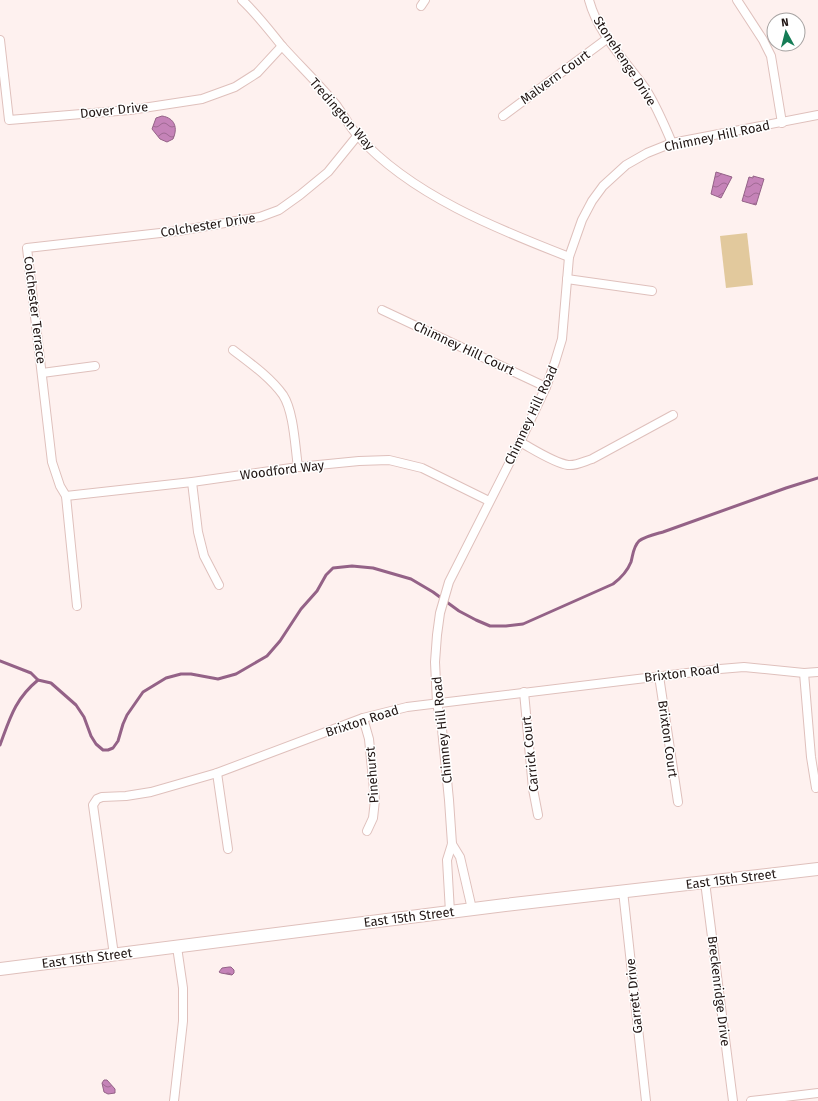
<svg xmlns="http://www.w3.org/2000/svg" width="818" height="1101" font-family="'Fira Sans',sans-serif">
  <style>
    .park { fill: #e2c99d }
    .water { fill: url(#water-waves); stroke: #946287 }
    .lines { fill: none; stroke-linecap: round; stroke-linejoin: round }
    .stream { stroke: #946287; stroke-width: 3 }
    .minor-casing { stroke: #dfc0bc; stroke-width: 10 }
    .primary-casing { stroke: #dfc0bc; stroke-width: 14 }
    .minor { stroke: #fff; stroke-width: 8 }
    .primary { stroke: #fff; stroke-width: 12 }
    .labels { text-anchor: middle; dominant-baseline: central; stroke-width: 3; stroke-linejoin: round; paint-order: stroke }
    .street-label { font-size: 13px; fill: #211614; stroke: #fff }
  </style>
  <defs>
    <pattern id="water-waves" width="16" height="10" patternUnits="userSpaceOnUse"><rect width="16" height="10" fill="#c583b8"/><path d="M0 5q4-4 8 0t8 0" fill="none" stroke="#a06a94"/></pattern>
  </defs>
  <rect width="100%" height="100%" fill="#fef1ef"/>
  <!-- park -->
  <polygon class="park" points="747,233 753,285 726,288 720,236"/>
  <!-- water -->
  <g class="water">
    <path d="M 162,116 C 175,118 178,128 173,139 L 167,142 L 160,139 L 152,129 L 156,118 Z"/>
    <polygon points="716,172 732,177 721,198 711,194"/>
    <polygon points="753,176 764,179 756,205 742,201 749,177 753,178"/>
    <polygon points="229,967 231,967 234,970 234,973 232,975 221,973 219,972 222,968"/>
    <polygon points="104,1080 107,1080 115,1089 115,1093 108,1094 104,1092 102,1083"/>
  </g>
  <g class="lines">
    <!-- stream -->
    <g class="stream">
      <path d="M 0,661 L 31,673 L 38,680 L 51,683 L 76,705 L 84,717 L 91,736 L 96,744 L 103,750 L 108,750 L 113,748 L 118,741 L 123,724 L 127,715 L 143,692 L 166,678 L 181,674 L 191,674 L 218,679 L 236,674 L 267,656 L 280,641 L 301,609 L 317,591 L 326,575 L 333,568 L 352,566 L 373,568 L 411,579 L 433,592 L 459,611 L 476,620 L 490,626 L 506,626 L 523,624 L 613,584 C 621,578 627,572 631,562 C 633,555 633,547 639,541 C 646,536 656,534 663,532 L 786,488 L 818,478"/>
      <path d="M 0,745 C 10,718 15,699 38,680"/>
    </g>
    <!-- minor casing -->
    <g class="minor-casing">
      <g id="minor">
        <path d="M 242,0 C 257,14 269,30 282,46 C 300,66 320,85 337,106 C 344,116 350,127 358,136 C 411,195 497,229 569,257"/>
        <path d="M 589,0 C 598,34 625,60 645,88 C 656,105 664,124 672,143"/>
        <polyline points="737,0 763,40 771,56 782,123"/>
        <polyline points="421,6 425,0"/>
        <polyline points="0,40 9,120 130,110 202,99 235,87 257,73 282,46"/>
        <polyline points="503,116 608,38"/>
        <polyline points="567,279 652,291"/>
        <polyline points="382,310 546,387"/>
        <path d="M 233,350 C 250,363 270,377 283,395 C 294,412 295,447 298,467"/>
        <polyline points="42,373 95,366"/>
        <path d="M 520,442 C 533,449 554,463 568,465 C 576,466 585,461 592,459 L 673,415"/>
        <polyline points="192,482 198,532 204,556 219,585"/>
        <polyline points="66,496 192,482 298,467 359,461 389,460 422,468 489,501"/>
        <polyline points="77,606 66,496 60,486 52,462 27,248 178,231 260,217 279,210 300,195 328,172 358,135"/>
        <polyline points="804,673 811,757 816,788"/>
        <polyline points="659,676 678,802"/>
        <polyline points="524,692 533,789 538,815"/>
        <polyline points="363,718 369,739 375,800 373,818 367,831"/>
        <polyline points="217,773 228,849"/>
        <polyline points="452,844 460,857 472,909"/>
        <polyline points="705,882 733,1101"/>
        <polyline points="623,891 646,1101"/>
        <polyline points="450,912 447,860 452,844 449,800 442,729 437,703 435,662 437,635 440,613 449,582 520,442 546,387 555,362 562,339 569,257 582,220 592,201 603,186 626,165 647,153 672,143 818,115"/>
        <polyline points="114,955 93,805 97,799 102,797 126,796 151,792 217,773 363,718 407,707 720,669 744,667 804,673 818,672"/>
        <polyline points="174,1101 183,1021 183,988 177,947"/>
        <polyline points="751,1101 818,1093"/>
      </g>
    </g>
    <!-- primary casing -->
    <g class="primary-casing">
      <polyline id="primary" points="0,969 505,905 818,869"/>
    </g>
    <!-- minor -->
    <use href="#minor" class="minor"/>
    <!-- primary -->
    <use href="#primary" class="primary"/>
  </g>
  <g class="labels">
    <!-- street labels -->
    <g class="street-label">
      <text transform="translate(625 61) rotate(57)">Stonehenge Drive</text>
      <text transform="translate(555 77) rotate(-36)">Malvern Court</text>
      <text transform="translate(114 110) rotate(-6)">Dover Drive</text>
      <text transform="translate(342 114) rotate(49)">Tredington Way</text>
      <text transform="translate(717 136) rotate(-12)">Chimney Hill Road</text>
      <text transform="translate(208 225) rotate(-9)">Colchester Drive</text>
      <text transform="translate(35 310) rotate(83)">Colchester Terrace</text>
      <text transform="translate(464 348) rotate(25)">Chimney Hill Court</text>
      <text transform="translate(531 415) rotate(-65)">Chimney Hill Road</text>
      <text transform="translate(282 470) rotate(-7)">Woodford Way</text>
      <text transform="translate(682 673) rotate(-7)">Brixton Road</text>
      <text transform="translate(362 721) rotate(-18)">Brixton Road</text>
      <text transform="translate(442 730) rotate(-96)">Chimney Hill Road</text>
      <text transform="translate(668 739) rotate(82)">Brixton Court</text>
      <text transform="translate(530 754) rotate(-96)">Carrick Court</text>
      <text transform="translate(372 775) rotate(-94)">Pinehurst</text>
      <text transform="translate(731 879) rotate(-7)">East 15th Street</text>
      <text transform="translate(409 917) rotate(-7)">East 15th Street</text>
      <text transform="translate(87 958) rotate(-7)">East 15th Street</text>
      <text transform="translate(719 991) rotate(83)">Breckenridge Drive</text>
      <text transform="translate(634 996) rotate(-96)">Garrett Drive</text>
    </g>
  </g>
  <!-- north arrow -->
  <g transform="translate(786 32) rotate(353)"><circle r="19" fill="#ffffff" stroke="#a6a2a1"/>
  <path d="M0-3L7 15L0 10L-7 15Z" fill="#157c56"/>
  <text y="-6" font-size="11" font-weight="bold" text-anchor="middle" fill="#211614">N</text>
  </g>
</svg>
